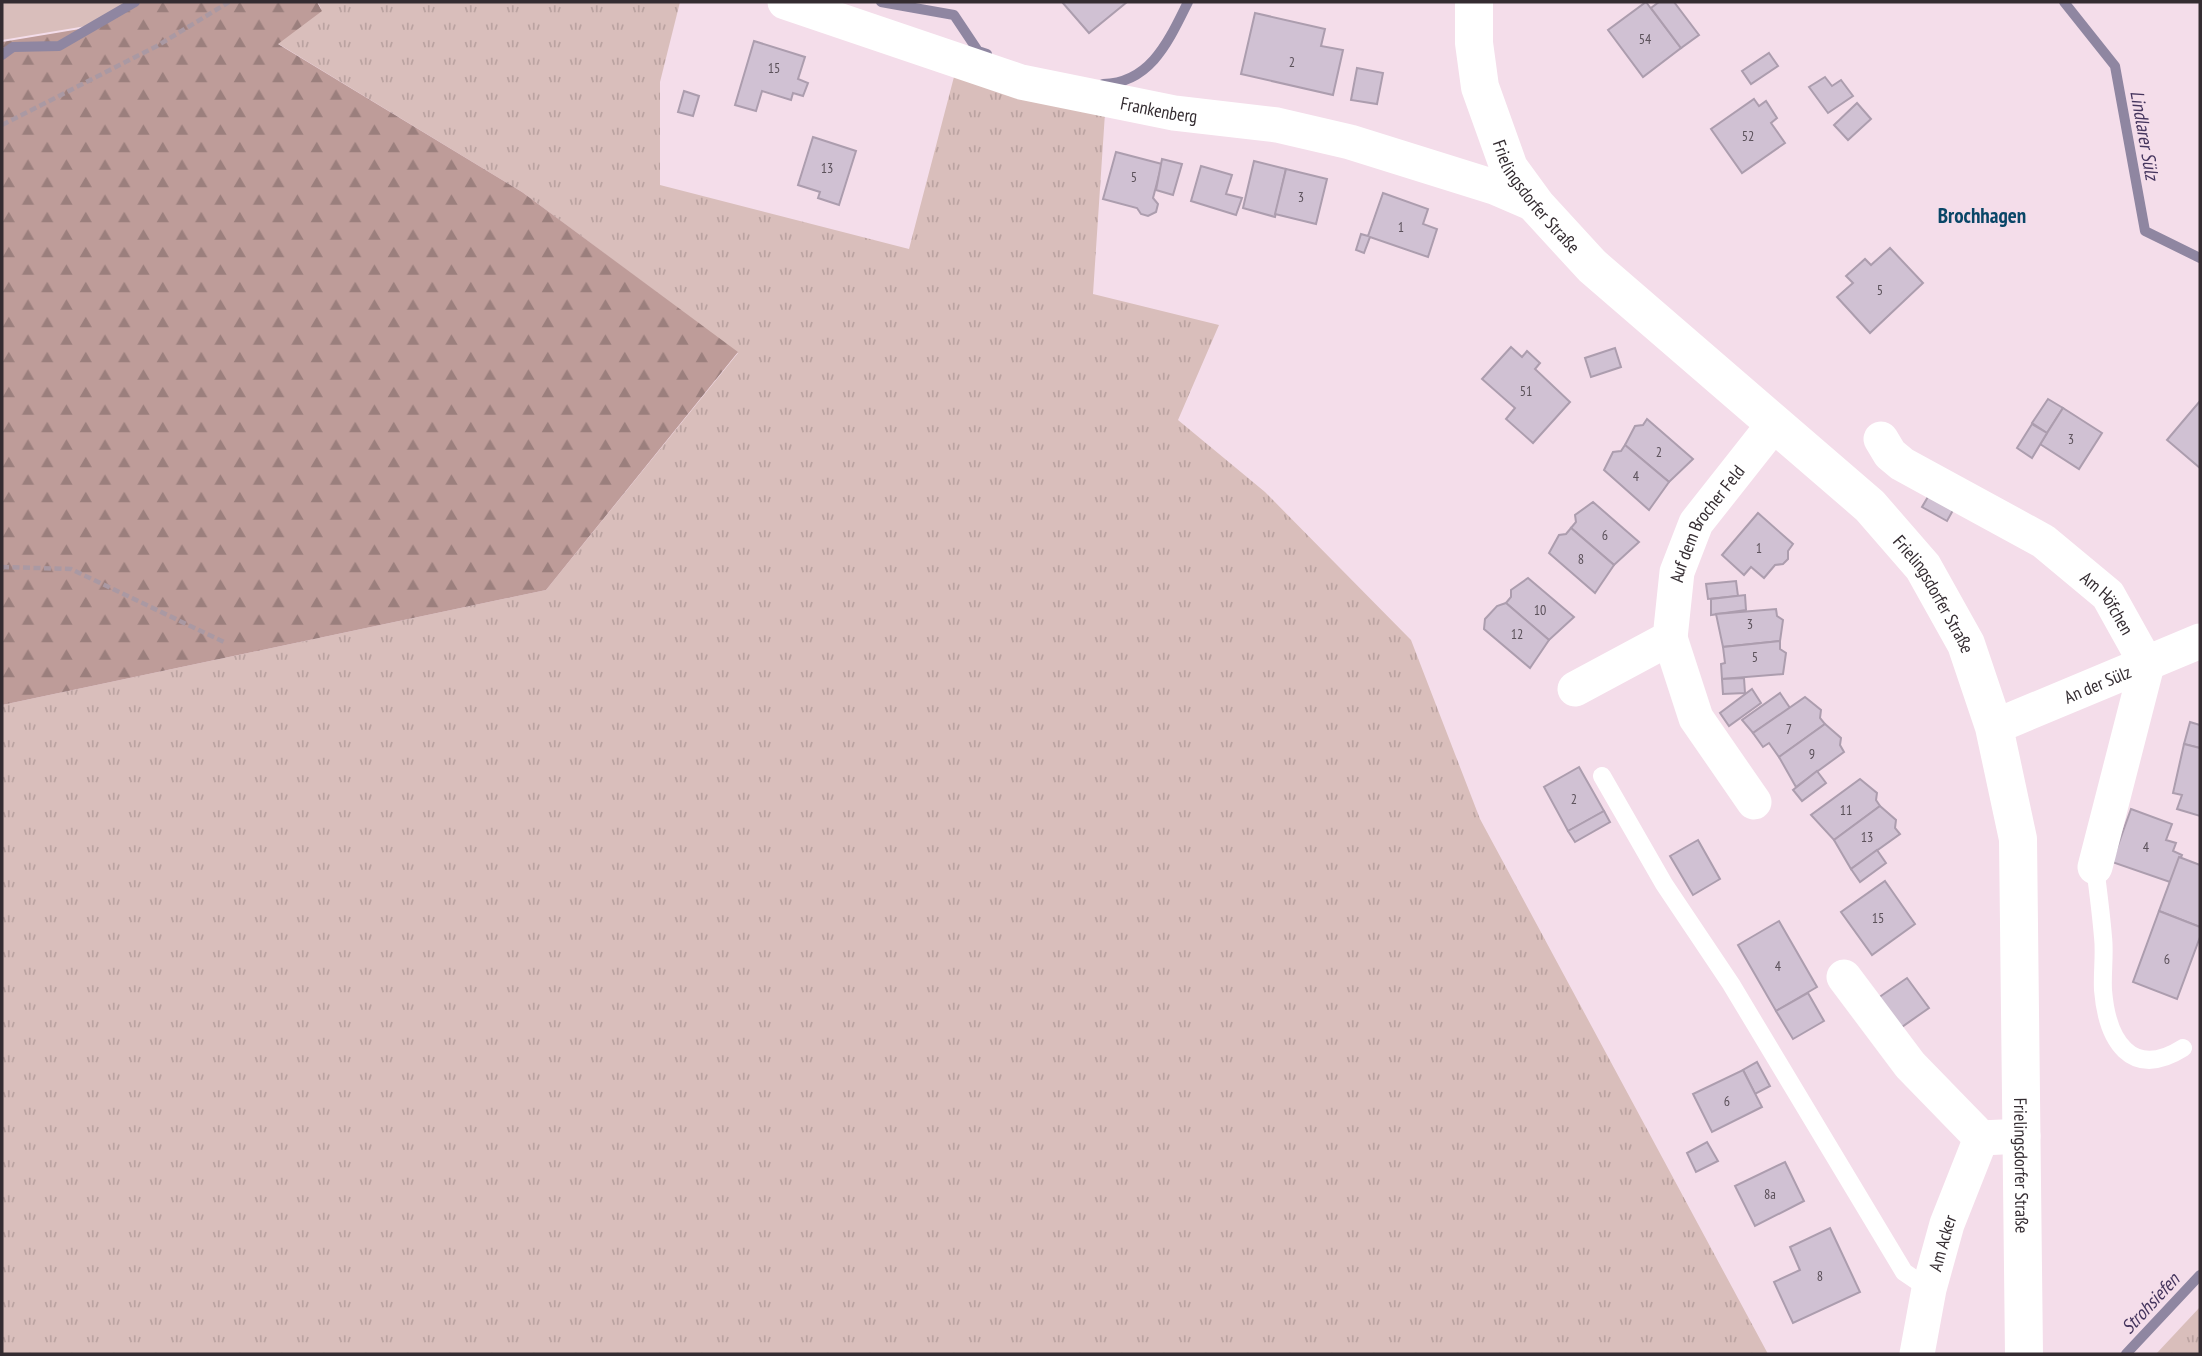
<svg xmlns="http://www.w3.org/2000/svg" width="2202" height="1356" font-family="'PT Sans Narrow',sans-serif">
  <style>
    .grass { fill: url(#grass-tufts) }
    .forest { fill: url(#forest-firs) }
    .park { fill: #d9bebb }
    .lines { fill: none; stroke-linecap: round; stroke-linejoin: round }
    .stream { stroke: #8f86a1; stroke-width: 10 }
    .building { fill: #d0c1d3; stroke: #ac9dae; stroke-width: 2 }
    .path { stroke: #aa99a3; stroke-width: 4.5; stroke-dasharray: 7 3.5; stroke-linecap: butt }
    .service { stroke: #fff; stroke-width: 18 }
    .minor { stroke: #fff; stroke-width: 35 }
    .secondary { stroke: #fff; stroke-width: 38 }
    .labels { text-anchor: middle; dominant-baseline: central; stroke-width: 7; stroke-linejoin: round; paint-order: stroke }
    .number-label { font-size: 14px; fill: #5b515a }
    .street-label { font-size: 18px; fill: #342c31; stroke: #f4ddea }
    .water-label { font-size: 19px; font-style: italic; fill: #44345d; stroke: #f4ddea }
    .quarter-label { font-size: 21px; font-weight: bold; fill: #094667; stroke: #f4ddea }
  </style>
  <defs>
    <pattern id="grass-tufts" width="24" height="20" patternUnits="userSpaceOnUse" patternTransform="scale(1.75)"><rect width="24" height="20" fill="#d9bebb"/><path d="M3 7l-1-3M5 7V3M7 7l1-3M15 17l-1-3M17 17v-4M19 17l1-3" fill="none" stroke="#bba3a1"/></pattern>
    <pattern id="forest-firs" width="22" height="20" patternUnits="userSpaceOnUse" patternTransform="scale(1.75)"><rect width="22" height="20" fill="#be9c99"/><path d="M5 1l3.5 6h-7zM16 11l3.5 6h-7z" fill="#9b7f7d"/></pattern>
  </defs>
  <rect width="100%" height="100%" fill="#f4ddea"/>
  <!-- grass -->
  <g class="grass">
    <polygon points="318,2 680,2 660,82 660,185 909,249 955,73 1105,113 1093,294 1219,325 1178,420 1265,492 1411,640 1480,819 1768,1354 2,1354 2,705 546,590 738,353 522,192 277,43 321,9"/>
    <polygon points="2200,1307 2200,1354 2156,1354"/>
  </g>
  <!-- forest -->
  <polygon class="forest" points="142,2 317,2 322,11 278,44 522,192 738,352 546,590 2,705 2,42 92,27"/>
  <!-- park -->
  <polygon class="park" points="2,2 140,2 92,25 2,40"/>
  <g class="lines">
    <!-- stream -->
    <g class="stream">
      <polyline points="881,2 954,15 978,51 987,54"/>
      <polyline points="2064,2 2115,66 2145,231 2200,258"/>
      <polyline points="2,55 13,47 59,46 135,2"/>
      <path d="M 1103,84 C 1151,83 1169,40 1188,2"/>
      <polyline points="2126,1354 2200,1275"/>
    </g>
  </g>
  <!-- building -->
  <g class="building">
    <polygon points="1062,2 1127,2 1089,33"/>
    <polygon points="1646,2 1681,48 1643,77 1608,30"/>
    <polygon points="1659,2 1674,2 1699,35 1681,48 1651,8"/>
    <polygon points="1255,13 1325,29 1321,46 1343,50 1333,95 1241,74"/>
    <polygon points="754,41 805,57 798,79 808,83 803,96 793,93 791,100 762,91 756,111 735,105"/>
    <polygon points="1769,53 1778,66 1751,84 1742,71"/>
    <polygon points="1357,68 1383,73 1377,104 1351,100"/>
    <polygon points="1825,77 1832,86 1841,80 1853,96 1828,113 1809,87"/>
    <polygon points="684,91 699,96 693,116 678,112"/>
    <polygon points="1754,99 1759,106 1766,101 1777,118 1771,123 1785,143 1742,173 1711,129"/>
    <polygon points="1857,103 1871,119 1848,140 1834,125"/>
    <polygon points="813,137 856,151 839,205 818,198 820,192 798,185"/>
    <polygon points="1116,152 1162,164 1153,198 1158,204 1156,212 1148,216 1141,214 1137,208 1103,199"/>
    <polygon points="1162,159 1182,164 1173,195 1156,190"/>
    <polygon points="1254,161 1286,169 1275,217 1243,208"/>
    <polygon points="1201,166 1232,175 1226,194 1242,198 1236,215 1191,201"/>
    <polygon points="1286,169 1327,179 1316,224 1275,214"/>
    <polygon points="1383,193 1428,209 1423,224 1437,229 1428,257 1370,237 1364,253 1356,250 1361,234 1368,236"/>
    <polygon points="1890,248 1923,283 1870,333 1837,297 1853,283 1846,276 1865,259 1871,265"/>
    <polygon points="1511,347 1522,357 1527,351 1540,363 1535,369 1570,402 1533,443 1506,419 1515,408 1482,379"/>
    <polygon points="1615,348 1621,367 1591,377 1585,358"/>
    <polygon points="2048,399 2063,408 2047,433 2032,423"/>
    <polygon points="2200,401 2200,468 2167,440"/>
    <polygon points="2063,408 2102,433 2079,469 2040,444"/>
    <polygon points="1647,419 1693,459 1669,482 1625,445 1635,426 1643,425"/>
    <polygon points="2032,424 2047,433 2032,458 2017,448"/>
    <polygon points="1625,445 1669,482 1649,510 1604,470 1613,452 1621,451"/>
    <polygon points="1932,490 1957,503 1947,521 1922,507"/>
    <polygon points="1593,502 1639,542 1614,565 1571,528 1576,522 1575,515"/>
    <polygon points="1758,513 1793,544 1788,551 1788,559 1783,564 1775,565 1764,578 1751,567 1744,575 1722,555"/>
    <polygon points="1571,528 1614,565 1595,593 1549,553 1559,535 1566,534"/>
    <polygon points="1528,578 1574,617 1549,640 1506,603 1511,597 1511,590"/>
    <polygon points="1736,581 1738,596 1708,599 1706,584"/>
    <polygon points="1745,595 1746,610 1711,615 1711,599"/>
    <polygon points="1506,603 1549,640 1530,668 1484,629 1485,619 1497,606"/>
    <polygon points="1776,609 1777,616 1783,620 1780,641 1723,647 1716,614"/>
    <polygon points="1780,641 1780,649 1786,653 1783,674 1722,679 1721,664 1725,663 1723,647"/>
    <polygon points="1744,678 1745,693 1723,694 1722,679"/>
    <polygon points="1752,689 1761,703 1729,726 1720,713"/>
    <polygon points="1780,693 1790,708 1753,733 1742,720"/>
    <polygon points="1805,697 1821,710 1820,718 1825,724 1779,757 1769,743 1763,747 1753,733"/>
    <polygon points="2190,722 2200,725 2200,748 2184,744"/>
    <polygon points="1825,724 1841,738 1840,745 1844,752 1796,787 1779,757"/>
    <polygon points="2184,744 2200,748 2200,816 2177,809 2182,795 2173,793"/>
    <polygon points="1579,767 1604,811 1568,831 1544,787"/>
    <polygon points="1817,771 1826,783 1802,801 1793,790"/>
    <polygon points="1860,779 1877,793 1876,800 1880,806 1834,840 1811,815"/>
    <polygon points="1880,806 1896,820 1895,828 1900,834 1851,869 1834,840"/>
    <polygon points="2131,809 2172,824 2166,840 2176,843 2173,851 2182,855 2170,882 2112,862"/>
    <polygon points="1604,811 1610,822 1575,842 1568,831"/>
    <polygon points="1698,840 1720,879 1693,895 1670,856"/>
    <polygon points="1877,850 1886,863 1860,882 1851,869"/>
    <polygon points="2179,857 2200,865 2200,927 2159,911"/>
    <polygon points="1885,881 1915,924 1872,955 1841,912"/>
    <polygon points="2159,911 2200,927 2200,937 2177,999 2133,982"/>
    <polygon points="1779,921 1817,987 1776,1011 1738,945"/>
    <polygon points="1907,978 1929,1008 1899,1029 1878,998"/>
    <polygon points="1808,993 1824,1021 1793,1039 1776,1011"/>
    <polygon points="1757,1062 1770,1086 1755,1094 1743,1070"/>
    <polygon points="1743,1070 1762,1107 1712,1132 1693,1094"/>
    <polygon points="1707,1142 1718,1161 1696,1172 1687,1153"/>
    <polygon points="1785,1162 1804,1201 1755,1226 1735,1186"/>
    <polygon points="1830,1228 1860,1292 1793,1323 1774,1282 1800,1270 1790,1247"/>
  </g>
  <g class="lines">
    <!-- path -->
    <g class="path">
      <polyline points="2,125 157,46 229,2"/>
      <polyline points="2,567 71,569 224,642"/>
    </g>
    <!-- service -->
    <g class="service">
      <polyline points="1602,776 1664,884 1731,984 1904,1272 1929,1289"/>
      <path d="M 2095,867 C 2098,890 2101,913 2103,937 C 2105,954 2102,973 2103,990 C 2107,1040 2131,1081 2183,1048"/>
    </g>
    <!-- minor -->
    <g class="minor">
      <path id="s1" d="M 785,2 L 1021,82 L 1174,113 L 1277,125 L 1350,142 L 1494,187 L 1536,205"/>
      <path id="s2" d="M 1881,439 L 1890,454 L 1902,464 L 2043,541 L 2108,595 L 2147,665 L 2095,867"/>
      <polyline points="1670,638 1696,718 1754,802"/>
      <path id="s3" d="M 1575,689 L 1670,638 L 1677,572 L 1696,523 L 1774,424"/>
      <path id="s4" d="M 1994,727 L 2200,641"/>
      <polyline points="1844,977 1910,1065 1981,1138"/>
      <path id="s5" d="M 1917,1354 L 1929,1289 L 1947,1224 L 1981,1138 L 2023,1136"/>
    </g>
    <!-- secondary -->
    <path class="secondary" id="s6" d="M 1474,2 L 1474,43 L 1480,87 L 1509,168 L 1536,205 L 1592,266 L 1870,506 L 1923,567 L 1966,644 L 1994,727 L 2018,839 L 2024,1354"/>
  </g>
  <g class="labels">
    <!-- number labels -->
    <g class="number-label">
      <text x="1645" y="39">54</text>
      <text x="1292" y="62">2</text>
      <text x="774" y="68">15</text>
      <text x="1748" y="136">52</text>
      <text x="827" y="168">13</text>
      <text x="1134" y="177">5</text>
      <text x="1301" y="197">3</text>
      <text x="1401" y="227">1</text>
      <text x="1880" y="290">5</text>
      <text x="1526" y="391">51</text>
      <text x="2071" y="439">3</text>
      <text x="1659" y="452">2</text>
      <text x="1636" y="476">4</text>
      <text x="1605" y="535">6</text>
      <text x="1759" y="548">1</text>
      <text x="1581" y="559">8</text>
      <text x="1540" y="610">10</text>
      <text x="1750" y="624">3</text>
      <text x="1517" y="634">12</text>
      <text x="1755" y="657">5</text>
      <text x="1789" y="729">7</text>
      <text x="1812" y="754">9</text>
      <text x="1574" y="799">2</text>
      <text x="1846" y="810">11</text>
      <text x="1867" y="837">13</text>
      <text x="2146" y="847">4</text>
      <text x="1878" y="918">15</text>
      <text x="2167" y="959">6</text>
      <text x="1778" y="966">4</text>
      <text x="1727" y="1101">6</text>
      <text x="1770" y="1194">8a</text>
      <text x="1820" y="1276">8</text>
    </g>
    <!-- street labels -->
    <g class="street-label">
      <text stroke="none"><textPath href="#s1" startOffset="390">Frankenberg</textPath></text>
      <text stroke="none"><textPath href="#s6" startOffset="210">Frielingsdorfer Straße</textPath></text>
      <text stroke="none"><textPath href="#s3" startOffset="231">Auf dem Brocher Feld</textPath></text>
      <text stroke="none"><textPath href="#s6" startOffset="777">Frielingsdorfer Straße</textPath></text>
      <text stroke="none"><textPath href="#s2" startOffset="284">Am Höfchen</textPath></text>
      <text stroke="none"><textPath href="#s4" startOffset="112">An der Sülz</textPath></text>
      <text stroke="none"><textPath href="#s6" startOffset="1365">Frielingsdorfer Straße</textPath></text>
      <text stroke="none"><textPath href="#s5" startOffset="114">Am Acker</textPath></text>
    </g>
    <!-- water labels -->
    <g class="water-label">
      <text transform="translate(2145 135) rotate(80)">Lindlarer Sülz</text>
      <text transform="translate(2150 1303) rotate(-47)">Strohsiefen</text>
    </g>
    <!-- quarter labels -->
    <g class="quarter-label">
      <text x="1982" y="215">Brochhagen</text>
    </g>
  </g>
  <!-- border -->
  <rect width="2202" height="1356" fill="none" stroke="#342c31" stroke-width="7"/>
</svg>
